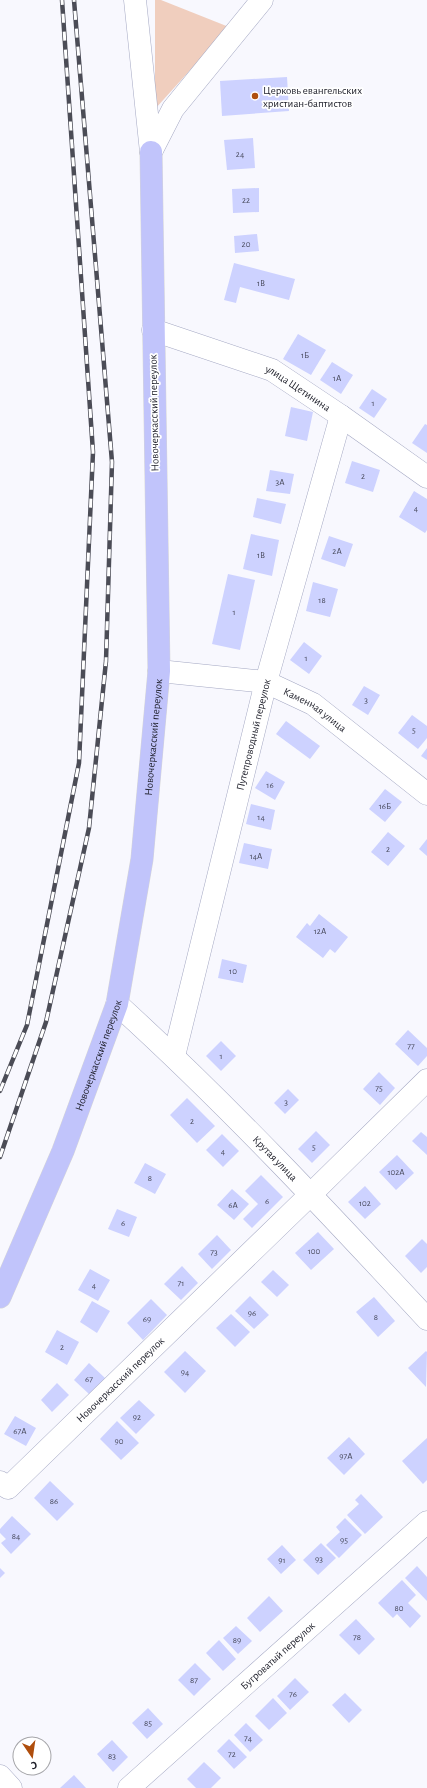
<svg xmlns="http://www.w3.org/2000/svg" width="427" height="1788" font-family="'Alegreya Sans',sans-serif">
  <style>
    .green { fill: #f0cebe }
    .building { fill: #cdd2ff }
    .lines { fill: none; stroke-linecap: round; stroke-linejoin: round }
    .minor-casing { stroke: #a4a8c3; stroke-width: 23 }
    .major-casing { stroke: #d6d6d8; stroke-width: 23 }
    .minor { stroke: #fff; stroke-width: 22 }
    .major { stroke: #c1c4fb; stroke-width: 22 }
    .rail-casing { stroke: #4b4c56; stroke-width: 4.5 }
    .rail { stroke: #fff; stroke-width: 3; stroke-dasharray: 9; stroke-linecap: butt }
    .poi-dot { fill: #af4e0d; stroke: #fff; stroke-width: 1.5 }
    .labels { text-anchor: middle; dominant-baseline: central; stroke-width: 3.5; stroke-linejoin: round; paint-order: stroke }
    .number-label { font-size: 9px; fill: #494b5e }
    .poi-label { font-size: 11px; fill: #1d1e29; stroke: #fff; text-anchor: start }
    .street-label { font-size: 11px; fill: #1d1e29; stroke: #fff }
  </style>
  <rect width="100%" height="100%" fill="#f8f8fe"/>
  <!-- green -->
  <polygon class="green" points="155,0 161,0 229,27 155,109"/>
  <!-- building -->
  <g class="building">
    <polygon points="287,77 289,111 222,116 220,81"/>
    <polygon points="253,138 255,168 227,170 224,140"/>
    <polygon points="259,188 259,212 233,213 232,189"/>
    <polygon points="257,234 259,251 235,253 234,236"/>
    <polygon points="234,263 295,279 289,300 240,287 236,303 224,300"/>
    <polygon points="298,334 326,350 311,375 283,359"/>
    <polygon points="332,362 353,375 341,394 320,380"/>
    <polygon points="372,389 387,399 374,418 359,408"/>
    <polygon points="291,407 313,412 307,441 285,436"/>
    <polygon points="425,424 427,425 427,453 412,443"/>
    <polygon points="352,461 380,470 373,492 345,483"/>
    <polygon points="270,470 294,474 290,494 266,491"/>
    <polygon points="414,491 427,499 427,530 425,533 399,517"/>
    <polygon points="257,498 286,504 281,524 253,517"/>
    <polygon points="251,534 279,540 272,576 243,569"/>
    <polygon points="329,536 353,544 345,567 321,559"/>
    <polygon points="228,574 255,580 240,650 212,644"/>
    <polygon points="313,582 338,589 330,617 306,611"/>
    <polygon points="304,642 322,656 309,674 290,660"/>
    <polygon points="364,686 380,695 368,715 352,705"/>
    <polygon points="412,715 427,726 427,738 418,749 398,733"/>
    <polygon points="286,721 320,746 310,759 276,734"/>
    <polygon points="427,748 427,760 421,756"/>
    <polygon points="266,771 285,782 275,800 255,788"/>
    <polygon points="385,789 402,802 385,822 369,809"/>
    <polygon points="251,804 275,810 271,830 246,824"/>
    <polygon points="388,832 405,846 388,866 371,852"/>
    <polygon points="427,839 427,856 419,849"/>
    <polygon points="244,843 272,849 268,869 239,863"/>
    <polygon points="319,914 348,937 335,953 330,949 323,958 296,937 307,923 310,926"/>
    <polygon points="222,959 247,965 243,983 218,978"/>
    <polygon points="408,1030 427,1048 427,1056 418,1066 395,1044"/>
    <polygon points="221,1041 236,1056 221,1071 206,1056"/>
    <polygon points="379,1072 395,1088 380,1105 363,1089"/>
    <polygon points="288,1089 299,1100 285,1114 274,1103"/>
    <polygon points="187,1098 215,1126 197,1143 170,1115"/>
    <polygon points="316,1131 330,1145 312,1163 298,1149"/>
    <polygon points="421,1132 427,1137 427,1155 412,1141"/>
    <polygon points="222,1134 239,1151 223,1167 206,1150"/>
    <polygon points="397,1155 414,1173 396,1190 379,1172"/>
    <polygon points="145,1163 166,1174 155,1194 134,1183"/>
    <polygon points="261,1175 283,1197 252,1228 243,1219 258,1204 245,1191"/>
    <polygon points="365,1186 381,1204 365,1219 348,1202"/>
    <polygon points="232,1189 249,1204 234,1220 217,1205"/>
    <polygon points="117,1209 137,1217 129,1237 108,1229"/>
    <polygon points="318,1232 334,1249 311,1270 295,1253"/>
    <polygon points="217,1235 231,1250 212,1269 198,1254"/>
    <polygon points="422,1239 427,1244 427,1267 421,1273 405,1256"/>
    <polygon points="182,1266 198,1283 181,1300 164,1284"/>
    <polygon points="90,1269 110,1280 98,1301 78,1290"/>
    <polygon points="273,1270 289,1285 277,1297 261,1282"/>
    <polygon points="250,1296 269,1315 254,1329 235,1311"/>
    <polygon points="374,1297 395,1321 378,1337 356,1312"/>
    <polygon points="151,1299 167,1315 143,1340 127,1323"/>
    <polygon points="92,1301 110,1311 97,1333 80,1322"/>
    <polygon points="231,1314 250,1332 235,1347 216,1328"/>
    <polygon points="57,1330 79,1342 67,1365 45,1352"/>
    <polygon points="185,1351 206,1371 185,1393 164,1372"/>
    <polygon points="426,1351 427,1352 426,1387 408,1368"/>
    <polygon points="89,1363 105,1378 90,1395 74,1380"/>
    <polygon points="57,1383 69,1395 52,1412 41,1400"/>
    <polygon points="139,1400 155,1415 136,1434 120,1418"/>
    <polygon points="15,1416 36,1428 26,1446 4,1434"/>
    <polygon points="117,1421 139,1443 121,1460 100,1439"/>
    <polygon points="349,1437 365,1454 344,1475 327,1458"/>
    <polygon points="427,1438 427,1480 423,1484 402,1461"/>
    <polygon points="50,1481 74,1504 57,1521 34,1498"/>
    <polygon points="361,1494 383,1517 365,1534 347,1515 359,1504 355,1500"/>
    <polygon points="12,1516 31,1534 11,1554 1,1543 6,1539 0,1533 0,1529"/>
    <polygon points="345,1518 362,1535 339,1558 326,1545 340,1532 336,1527"/>
    <polygon points="321,1543 336,1558 318,1575 303,1560"/>
    <polygon points="282,1545 296,1560 281,1574 267,1559"/>
    <polygon points="417,1566 427,1577 427,1601 405,1578"/>
    <polygon points="0,1568 5,1573 0,1578"/>
    <polygon points="402,1580 416,1595 408,1603 421,1616 410,1628 397,1614 393,1618 378,1603"/>
    <polygon points="269,1596 283,1611 260,1632 247,1618"/>
    <polygon points="356,1619 375,1639 359,1655 339,1635"/>
    <polygon points="236,1626 252,1641 238,1654 223,1638"/>
    <polygon points="219,1640 236,1659 223,1671 206,1653"/>
    <polygon points="195,1663 211,1679 194,1696 178,1680"/>
    <polygon points="295,1678 309,1692 290,1710 277,1696"/>
    <polygon points="345,1693 362,1710 349,1723 332,1705"/>
    <polygon points="273,1698 287,1713 269,1730 255,1716"/>
    <polygon points="148,1708 163,1724 147,1739 132,1723"/>
    <polygon points="246,1723 263,1740 250,1752 234,1735"/>
    <polygon points="229,1739 247,1757 234,1769 217,1751"/>
    <polygon points="112,1740 128,1757 113,1772 97,1754"/>
    <polygon points="204,1762 221,1778 211,1788 196,1788 187,1779"/>
    <polygon points="74,1775 86,1788 60,1788"/>
  </g>
  <g class="lines">
    <!-- minor casing -->
    <g class="minor-casing">
      <g id="minor">
        <polyline points="135,0 151,152"/>
        <polyline points="151,152 173,109 262,0"/>
        <path id="s1" d="M 153,330 L 272,370 L 341,416 L 427,477"/>
        <path id="s2" d="M 159,671 L 266,682 L 313,704 L 427,794"/>
        <path id="s3" d="M 117,1004 C 226,1103 327,1211 427,1319"/>
        <path id="s4" d="M 174,1056 L 266,682 L 341,416"/>
        <path id="s5" d="M 0,1482 L 8,1488 L 311,1194 L 427,1080"/>
        <polyline points="0,1776 11,1788"/>
        <path id="s6" d="M 129,1788 L 427,1522"/>
      </g>
    </g>
    <!-- major casing -->
    <g class="major-casing">
      <g id="major">
        <path id="s7" d="M 0,1297 L 63,1151 L 117,1004 L 142,859 L 159,671 L 151,152"/>
      </g>
    </g>
    <!-- minor -->
    <use href="#minor" class="minor"/>
    <!-- major -->
    <use href="#major" class="major"/>
    <!-- rail casing -->
    <g class="rail-casing">
      <g id="rail">
        <polyline points="0,1091 27,1025 79,763 93,452 62,0"/>
        <polyline points="0,1157 46,1022 89,828 106,661 112,462 74,0"/>
      </g>
    </g>
    <!-- rail -->
    <use href="#rail" class="rail"/>
  </g>
  <!-- markers -->
  <circle class="poi-dot" cx="255" cy="96" r="4"/>
  <g class="labels">
    <!-- number labels -->
    <g class="number-label">
      <text x="240" y="154">24</text>
      <text x="246" y="200">22</text>
      <text x="246" y="244">20</text>
      <text x="261" y="283">1В</text>
      <text x="305" y="355">1Б</text>
      <text x="337" y="378">1А</text>
      <text x="373" y="403">1</text>
      <text x="363" y="476">2</text>
      <text x="280" y="482">3А</text>
      <text x="416" y="508">4</text>
      <text x="337" y="551">2А</text>
      <text x="261" y="555">1В</text>
      <text x="322" y="600">18</text>
      <text x="234" y="612">1</text>
      <text x="306" y="658">1</text>
      <text x="366" y="700">3</text>
      <text x="414" y="730">5</text>
      <text x="270" y="785">16</text>
      <text x="385" y="806">16Б</text>
      <text x="261" y="817">14</text>
      <text x="388" y="849">2</text>
      <text x="256" y="856">14А</text>
      <text x="320" y="931">12А</text>
      <text x="233" y="971">10</text>
      <text x="411" y="1046">77</text>
      <text x="221" y="1056">1</text>
      <text x="379" y="1088">75</text>
      <text x="286" y="1102">3</text>
      <text x="192" y="1121">2</text>
      <text x="314" y="1147">5</text>
      <text x="223" y="1151">4</text>
      <text x="396" y="1172">102А</text>
      <text x="150" y="1178">8</text>
      <text x="267" y="1201">6</text>
      <text x="365" y="1203">102</text>
      <text x="233" y="1205">6А</text>
      <text x="123" y="1223">6</text>
      <text x="314" y="1251">100</text>
      <text x="214" y="1252">73</text>
      <text x="181" y="1283">71</text>
      <text x="94" y="1285">4</text>
      <text x="252" y="1313">96</text>
      <text x="376" y="1317">8</text>
      <text x="147" y="1319">69</text>
      <text x="62" y="1347">2</text>
      <text x="185" y="1372">94</text>
      <text x="89" y="1379">67</text>
      <text x="137" y="1417">92</text>
      <text x="20" y="1431">67А</text>
      <text x="119" y="1441">90</text>
      <text x="346" y="1456">97А</text>
      <text x="54" y="1501">86</text>
      <text x="16" y="1536">84</text>
      <text x="344" y="1540">95</text>
      <text x="319" y="1559">93</text>
      <text x="282" y="1560">91</text>
      <text x="399" y="1608">80</text>
      <text x="357" y="1637">78</text>
      <text x="237" y="1640">89</text>
      <text x="194" y="1680">87</text>
      <text x="293" y="1694">76</text>
      <text x="148" y="1723">85</text>
      <text x="248" y="1738">74</text>
      <text x="232" y="1754">72</text>
      <text x="112" y="1756">83</text>
    </g>
    <!-- poi labels -->
    <g class="poi-label">
      <text x="263" y="90">Церковь евангельских<tspan x="263" dy="13">христиан-баптистов</tspan></text>
    </g>
    <!-- street labels -->
    <g class="street-label">
      <text stroke="none"><textPath href="#s1" startOffset="157">улица Щетинина</textPath></text>
      <text transform="translate(154 413) rotate(-91)">Новочеркасский переулок</text>
      <text stroke="none"><textPath href="#s2" startOffset="164">Каменная улица</textPath></text>
      <text stroke="none"><textPath href="#s4" startOffset="331">Путепроводный переулок</textPath></text>
      <text stroke="none"><textPath href="#s7" startOffset="585">Новочеркасский переулок</textPath></text>
      <text stroke="none"><textPath href="#s7" startOffset="261">Новочеркасский переулок</textPath></text>
      <text stroke="none"><textPath href="#s3" startOffset="221">Крутая улица</textPath></text>
      <text stroke="none"><textPath href="#s5" startOffset="166">Новочеркасский переулок</textPath></text>
      <text stroke="none"><textPath href="#s6" startOffset="199">Бугроватый переулок</textPath></text>
    </g>
  </g>
  <!-- north arrow -->
  <g transform="translate(32 1756) rotate(167)"><circle r="19" fill="#ffffff" stroke="#a5a5a9"/>
  <path d="M0-3L7 15L0 10L-7 15Z" fill="#af4e0d"/>
  <text y="-6" font-size="11" font-weight="bold" text-anchor="middle" fill="#1d1e29">С</text>
  </g>
</svg>
